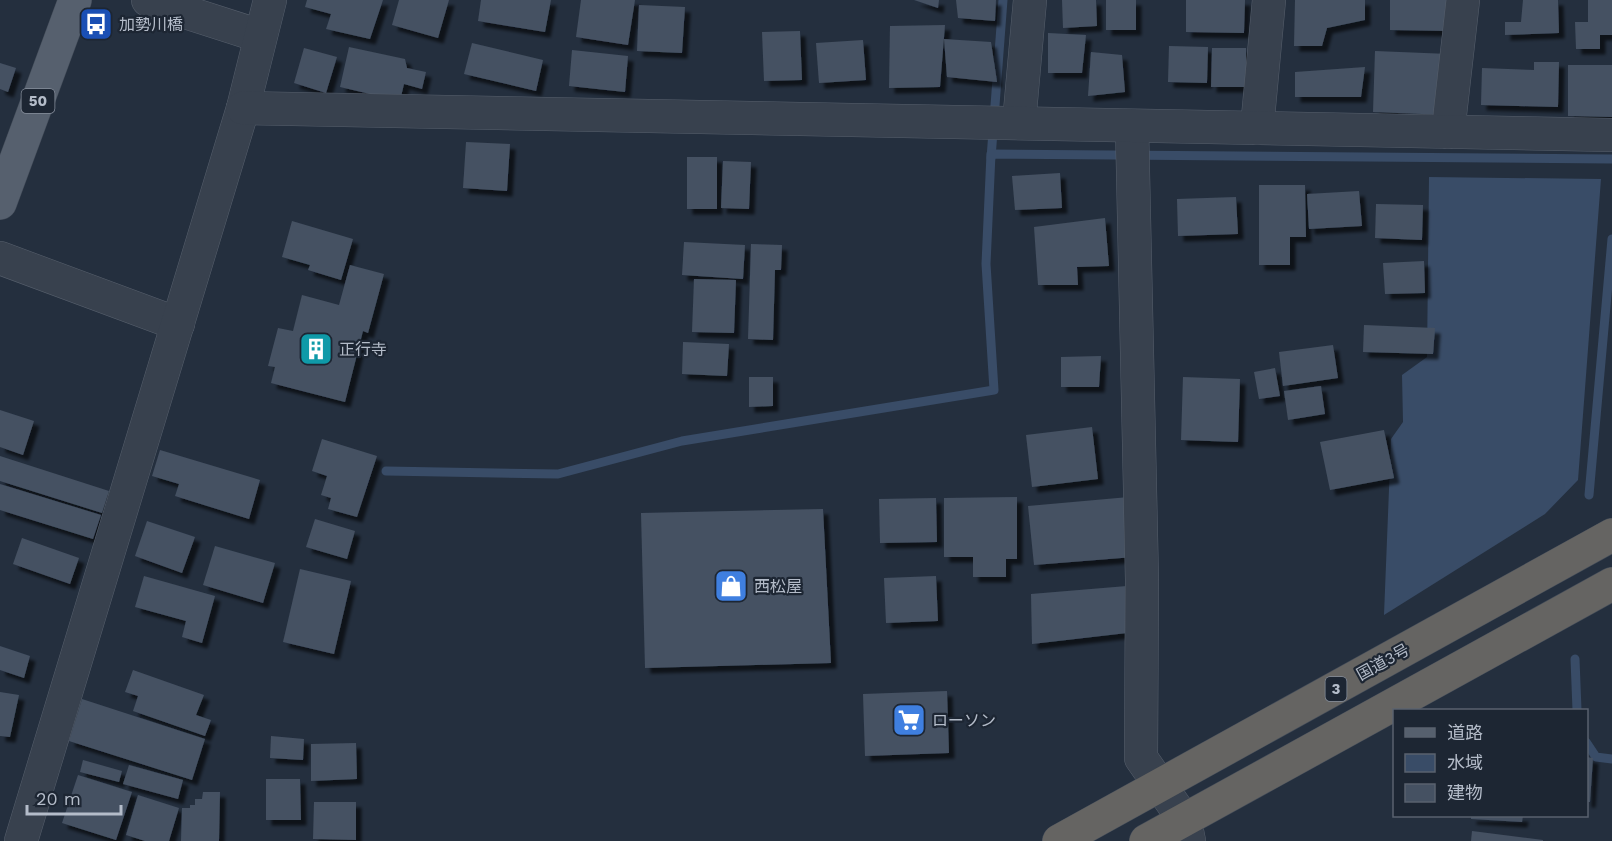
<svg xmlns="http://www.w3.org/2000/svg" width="1612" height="841" font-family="'Work Sans','Noto Sans JP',sans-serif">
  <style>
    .water { fill: #394c67 }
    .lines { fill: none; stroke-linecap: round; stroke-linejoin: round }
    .stream { stroke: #394c67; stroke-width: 9 }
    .building { fill: #455162; filter: url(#shadow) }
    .minor-casing { stroke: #565f6c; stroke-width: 34 }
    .tertiary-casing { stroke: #565f6c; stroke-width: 34 }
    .primary-casing { stroke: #414a57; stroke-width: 34 }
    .trunk-casing { stroke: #434c59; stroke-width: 34 }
    .minor { stroke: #38414e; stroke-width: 33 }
    .tertiary { stroke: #38414e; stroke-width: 33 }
    .primary { stroke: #56606e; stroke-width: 33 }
    .trunk { stroke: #656462; stroke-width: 33 }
    .labels { text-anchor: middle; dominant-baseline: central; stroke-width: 4.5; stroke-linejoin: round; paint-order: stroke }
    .shield { fill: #1d2633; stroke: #878f9c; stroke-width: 1.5 }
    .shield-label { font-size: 15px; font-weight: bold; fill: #b4bcc9 }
    .poi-label { font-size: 16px; fill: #b4bcc9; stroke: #1d2633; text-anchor: start }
    .street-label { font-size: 16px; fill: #b4bcc9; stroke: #1d2633 }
  </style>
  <defs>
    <filter id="shadow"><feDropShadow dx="5.5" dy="5.5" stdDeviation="1.5" flood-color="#0009"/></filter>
  </defs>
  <rect width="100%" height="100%" fill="#242f3e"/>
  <!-- water -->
  <polygon class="water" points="1429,177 1601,179 1578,480 1545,514 1384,615 1391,439 1403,422 1402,375 1427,357"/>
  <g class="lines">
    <!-- stream -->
    <g class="stream">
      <polyline points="991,158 1003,0"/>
      <polyline points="386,471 558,474 682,441 994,390 986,264 991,154 1612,159"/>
      <polyline points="1589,495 1612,239"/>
      <polyline points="1575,659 1577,710"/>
      <polyline points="1586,742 1596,757 1612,759"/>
    </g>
  </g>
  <!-- building -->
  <g class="building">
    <polygon points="307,0 383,0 370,39 326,29 331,14 305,7"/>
    <polygon points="399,0 449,0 438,38 392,25"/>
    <polygon points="481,0 551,0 545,32 478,21"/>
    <polygon points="581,0 635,0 628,45 576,37"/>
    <polygon points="914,0 939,0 938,8"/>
    <polygon points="956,0 996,0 995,21 958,18"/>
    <polygon points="1062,0 1096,0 1097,26 1063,28"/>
    <rect x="1106" y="0" width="30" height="30"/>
    <polygon points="1186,0 1245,0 1244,33 1186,32"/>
    <polygon points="1295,0 1365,0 1365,20 1327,28 1322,46 1294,46"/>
    <polygon points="1390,0 1450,0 1449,31 1390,30"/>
    <polygon points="1523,0 1558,0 1559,33 1505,35 1505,22 1521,22"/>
    <polygon points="1588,0 1612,0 1612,35 1600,35 1600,49 1576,49 1575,22 1588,22"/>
    <polygon points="639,5 685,7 682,53 637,51"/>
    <polygon points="945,25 940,87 889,88 890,26"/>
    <polygon points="800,31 802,80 764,81 762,32"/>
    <polygon points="1048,33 1086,35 1082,73 1048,73"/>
    <polygon points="944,39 991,42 997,82 947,77"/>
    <polygon points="863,40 866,80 819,83 816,43"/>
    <polygon points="472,43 543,60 536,91 464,74"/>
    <polygon points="1169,46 1208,47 1207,83 1168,82"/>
    <polygon points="349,47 405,59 407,68 426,72 422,89 404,84 400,101 340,87"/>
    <polygon points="304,48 337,57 326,93 294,83"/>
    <polygon points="1212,48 1246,48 1246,87 1211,87"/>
    <polygon points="572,50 628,56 625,92 569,86"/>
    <polygon points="1375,51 1449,54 1446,115 1373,112"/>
    <polygon points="1091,52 1122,55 1125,92 1088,96"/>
    <polygon points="1534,62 1559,62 1558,107 1481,105 1482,68 1534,70"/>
    <polygon points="0,63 16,68 8,92 0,89"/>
    <polygon points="1568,65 1612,65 1612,117 1568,116"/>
    <polygon points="1365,67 1361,97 1295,97 1295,72"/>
    <polygon points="466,142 510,144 507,191 463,188"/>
    <rect x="687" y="157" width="30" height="52"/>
    <polygon points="723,161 751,162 749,209 721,208"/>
    <polygon points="1060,173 1062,208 1015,210 1012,176"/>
    <polygon points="1259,185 1305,185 1306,237 1290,237 1290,265 1259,265"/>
    <polygon points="1359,191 1362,226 1309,229 1307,194"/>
    <polygon points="1236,197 1238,234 1178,236 1177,199"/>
    <polygon points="1376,204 1423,205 1422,240 1375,238"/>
    <polygon points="1105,218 1109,266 1077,267 1078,285 1038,285 1034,227"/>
    <polygon points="292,221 353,239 341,280 308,270 310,265 282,257"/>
    <polygon points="684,242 745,245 743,279 682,275"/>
    <polygon points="751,244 782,245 781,270 775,270 773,340 748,339"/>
    <polygon points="1424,261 1425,293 1385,294 1383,263"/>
    <polygon points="350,265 384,274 368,333 363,331 345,402 271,383 275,367 268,366 278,328 293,331 302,295 339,305"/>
    <polygon points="694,279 736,280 734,333 692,332"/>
    <polygon points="1364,325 1435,328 1433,354 1363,352"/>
    <polygon points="683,342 729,344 727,376 682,374"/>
    <polygon points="1333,345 1338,378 1283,386 1279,352"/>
    <polygon points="1101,356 1099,387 1061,387 1061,357"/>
    <polygon points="1275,368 1280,396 1259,399 1254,372"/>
    <polygon points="749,377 773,377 773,406 749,407"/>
    <polygon points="1183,377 1240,379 1238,442 1181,440"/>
    <polygon points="1321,386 1325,414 1288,420 1284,391"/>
    <polygon points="0,410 34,421 23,455 0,447"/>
    <polygon points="1092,427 1098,479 1032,487 1026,435"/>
    <polygon points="1384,430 1394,478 1330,490 1320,442"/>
    <polygon points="322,439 377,456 357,517 328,509 331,498 321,495 327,476 312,471"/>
    <polygon points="160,450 260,480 249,519 175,496 179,484 152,476"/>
    <polygon points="0,456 109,491 102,513 0,481"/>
    <polygon points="0,484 101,515 93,539 0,510"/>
    <polygon points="1017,497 1017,559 1006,559 1006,577 973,577 973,557 944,557 944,498"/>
    <polygon points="1129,497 1134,557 1034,565 1028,506"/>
    <polygon points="936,498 937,542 880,543 879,499"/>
    <polygon points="823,509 831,663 645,668 641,513"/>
    <polygon points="315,519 355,531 347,559 306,547"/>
    <polygon points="147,521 195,537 182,573 135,556"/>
    <polygon points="22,538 79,558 70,584 13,564"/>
    <polygon points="215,546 275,563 263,603 203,585"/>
    <polygon points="300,569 351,581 334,654 283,642"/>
    <polygon points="144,576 215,596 202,643 182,637 186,621 135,607"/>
    <polygon points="936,576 938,621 886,623 884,578"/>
    <polygon points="1127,586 1127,633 1032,644 1031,594"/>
    <polygon points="0,646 30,656 24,678 0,670"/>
    <polygon points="133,670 204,695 196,715 211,720 205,736 133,711 138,696 125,692"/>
    <polygon points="947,691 949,753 865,756 863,694"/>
    <polygon points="0,692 19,695 10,737 0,736"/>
    <polygon points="82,699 205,739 192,780 69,741"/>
    <polygon points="271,736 304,739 303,760 270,758"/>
    <polygon points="356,743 357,779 311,781 311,744"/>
    <polygon points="1586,757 1593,758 1590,802 1586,802"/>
    <polygon points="83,760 122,771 119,782 80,772"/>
    <polygon points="129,765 183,780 178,799 123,784"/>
    <polygon points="78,775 132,792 116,840 62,823"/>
    <polygon points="266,779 300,779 301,820 266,820"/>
    <polygon points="203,792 220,792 219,841 181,841 182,808 190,808 190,805 195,805 195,799 202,799"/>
    <polygon points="138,795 179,808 169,841 145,841 126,835"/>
    <polygon points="314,802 356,802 356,840 313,839"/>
    <polygon points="1471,816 1523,816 1522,822 1471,819"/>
    <polygon points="1472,831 1543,840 1543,841 1471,841"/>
  </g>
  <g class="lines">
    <!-- minor casing -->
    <g class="minor-casing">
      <g id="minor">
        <polyline points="148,0 260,36"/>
        <polyline points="1019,123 1030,0"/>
        <polyline points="1132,126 1142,580 1141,758 1185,821 1189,841"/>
        <polyline points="1257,128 1269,0"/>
        <polyline points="1448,132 1463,0"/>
        <polyline points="0,258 178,324"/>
        <polyline points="21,841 243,108 270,0"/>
      </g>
    </g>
    <!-- tertiary casing -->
    <g class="tertiary-casing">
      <polyline id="tertiary" points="243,108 1612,135"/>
    </g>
    <!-- primary casing -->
    <g class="primary-casing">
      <polyline id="primary" points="0,203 75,0"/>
    </g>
    <!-- trunk casing -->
    <g class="trunk-casing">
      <g id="trunk">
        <polyline points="1059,841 1612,535"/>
        <polyline points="1146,841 1612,584"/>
      </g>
    </g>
    <!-- minor -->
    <use href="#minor" class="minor"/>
    <!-- tertiary -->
    <use href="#tertiary" class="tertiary"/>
    <!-- primary -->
    <use href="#primary" class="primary"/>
    <!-- trunk -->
    <use href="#trunk" class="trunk"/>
  </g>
  <!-- icons -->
  <defs>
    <g id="bus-square" transform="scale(1.725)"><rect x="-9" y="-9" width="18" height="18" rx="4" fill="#1a4fb4" stroke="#1d2633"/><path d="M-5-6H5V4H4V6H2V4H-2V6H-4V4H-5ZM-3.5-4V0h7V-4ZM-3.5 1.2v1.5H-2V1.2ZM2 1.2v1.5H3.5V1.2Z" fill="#fff"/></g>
    <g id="building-square" transform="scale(1.725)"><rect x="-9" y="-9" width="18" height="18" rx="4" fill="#0f9aa8" stroke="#1d2633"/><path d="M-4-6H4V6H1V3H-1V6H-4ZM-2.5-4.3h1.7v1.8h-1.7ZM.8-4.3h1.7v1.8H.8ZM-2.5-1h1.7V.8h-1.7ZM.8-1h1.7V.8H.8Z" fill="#fff"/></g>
    <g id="shop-square" transform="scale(1.725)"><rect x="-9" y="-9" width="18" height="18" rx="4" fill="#3f7fe0" stroke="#1d2633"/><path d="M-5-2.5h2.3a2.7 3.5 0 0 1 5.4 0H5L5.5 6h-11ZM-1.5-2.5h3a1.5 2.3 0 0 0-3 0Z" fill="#fff"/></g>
    <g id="supermarket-square" transform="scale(1.725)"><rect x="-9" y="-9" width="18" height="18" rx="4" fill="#3f7fe0" stroke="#1d2633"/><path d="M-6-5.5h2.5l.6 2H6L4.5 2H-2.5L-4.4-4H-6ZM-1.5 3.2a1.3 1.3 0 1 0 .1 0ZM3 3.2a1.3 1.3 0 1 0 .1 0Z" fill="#fff"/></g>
  </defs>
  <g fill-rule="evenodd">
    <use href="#bus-square" x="96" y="24"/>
    <use href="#building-square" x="316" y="349"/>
    <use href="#shop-square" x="731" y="586"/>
    <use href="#supermarket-square" x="909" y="720"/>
  </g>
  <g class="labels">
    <!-- shield labels -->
    <g class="shield">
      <rect x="21.5" y="89" width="33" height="24" rx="4.5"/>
      <rect x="1325.5" y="677" width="21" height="24" rx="4.5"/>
    </g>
    <g class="shield-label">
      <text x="38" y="101">50</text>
      <text x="1336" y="689">3</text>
    </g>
    <!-- poi labels -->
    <g class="poi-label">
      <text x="119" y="24">加勢川橋</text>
      <text x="339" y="349">正行寺</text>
      <text x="754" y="586">西松屋</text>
      <text x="932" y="720">ローソン</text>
    </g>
    <!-- street labels -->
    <g class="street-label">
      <text transform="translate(1383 662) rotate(-29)">国道3号</text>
    </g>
  </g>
  <!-- legend -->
  <rect x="1393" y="709" width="195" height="108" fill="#1d2633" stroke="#59626f" stroke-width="1.5"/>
  <rect x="1405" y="728" width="30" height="9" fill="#56606e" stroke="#59626f" stroke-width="1.5"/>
  <text x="1447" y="739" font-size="18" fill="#b4bcc9">道路</text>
  <rect x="1405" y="754" width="30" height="18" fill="#394c67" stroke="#59626f" stroke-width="1.5"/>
  <text x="1447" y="769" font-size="18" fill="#b4bcc9">水域</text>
  <rect x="1405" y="784" width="30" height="18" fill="#455162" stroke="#59626f" stroke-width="1.5"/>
  <text x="1447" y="799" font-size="18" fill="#b4bcc9">建物</text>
  <!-- scale -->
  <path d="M27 805v9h94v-9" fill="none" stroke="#b4bcc9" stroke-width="3"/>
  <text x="36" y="805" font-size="18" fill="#b4bcc9" stroke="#1d2633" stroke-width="4.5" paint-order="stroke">20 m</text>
</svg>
